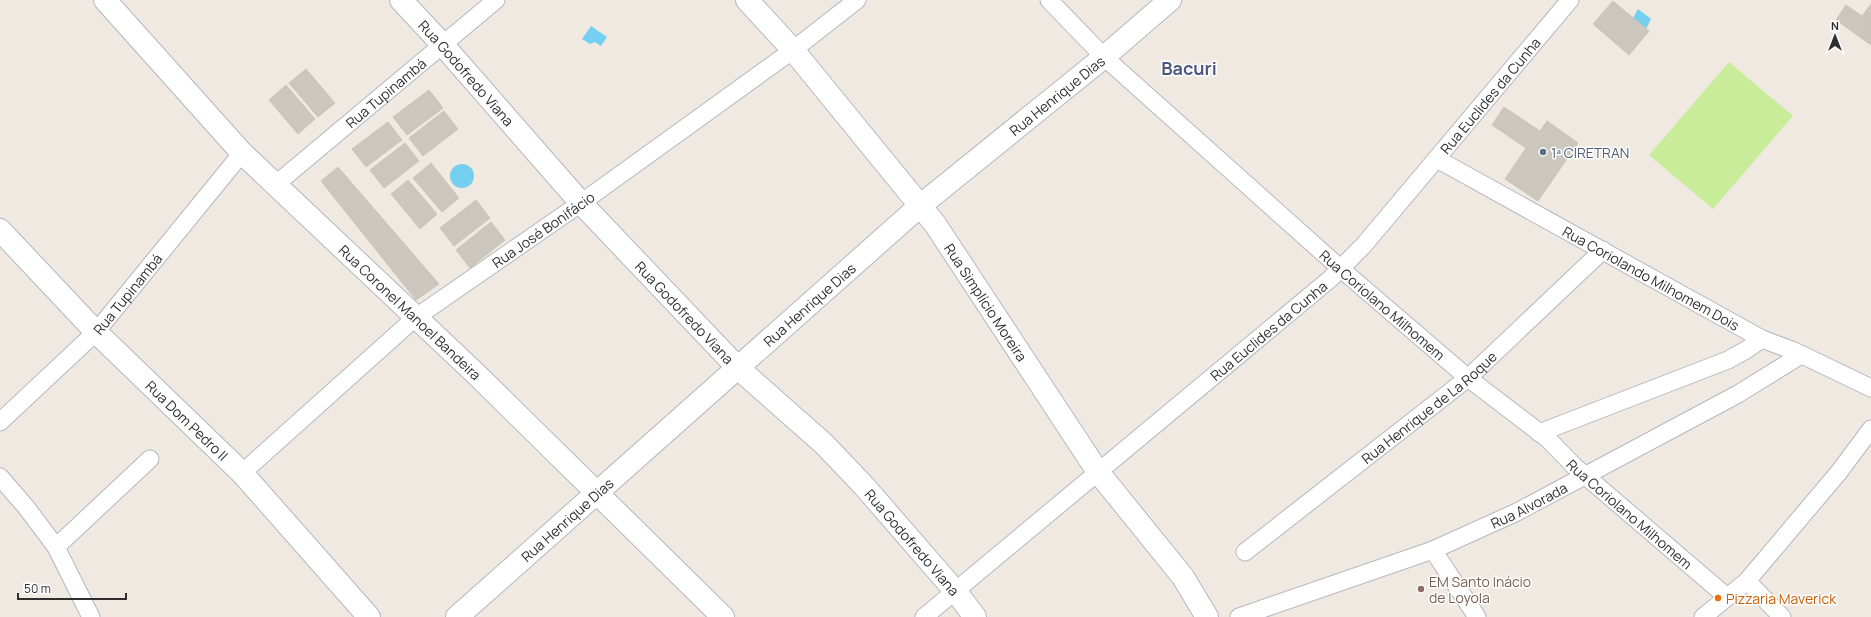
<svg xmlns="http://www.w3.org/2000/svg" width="1871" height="617" font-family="Manrope,sans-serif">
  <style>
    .pitch { fill: #c9ec9a }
    .water { fill: #75cff0 }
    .building { fill: #cbc7bf; stroke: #cbc5ba }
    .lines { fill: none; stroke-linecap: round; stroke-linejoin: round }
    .minor-casing { stroke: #b4b7c1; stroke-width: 19 }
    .tertiary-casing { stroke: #b4b7c1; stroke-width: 24 }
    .secondary-casing { stroke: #b4b7c1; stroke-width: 24 }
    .minor { stroke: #fff; stroke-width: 17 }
    .tertiary { stroke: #fff; stroke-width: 22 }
    .secondary { stroke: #fff; stroke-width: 22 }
    .service-dot { fill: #5c6f8a; stroke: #fff; stroke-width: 1.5 }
    .education-dot { fill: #8d6e63; stroke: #fff; stroke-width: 1.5 }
    .food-dot { fill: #e8710a; stroke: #fff; stroke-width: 1.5 }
    .labels { text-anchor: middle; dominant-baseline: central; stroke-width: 3; stroke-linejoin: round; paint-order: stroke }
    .street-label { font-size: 14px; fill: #2e2e2e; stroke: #fff }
    .service-label { font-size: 14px; fill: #4e5e75; stroke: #fff; text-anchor: start }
    .education-label { font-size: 14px; fill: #785e54; stroke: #fff; text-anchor: start }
    .food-label { font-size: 14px; fill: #c56008; stroke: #fff; text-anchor: start }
    .district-label { font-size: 18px; font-weight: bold; fill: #4d5680; stroke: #fff }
  </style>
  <rect width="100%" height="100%" fill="#efe9e1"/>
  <!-- pitch -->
  <polygon class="pitch" points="1729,62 1793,116 1713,209 1649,155"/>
  <!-- water -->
  <g class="water">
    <polygon points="1638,9 1651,19 1646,29 1633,18"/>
    <polygon points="591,26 607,37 601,46 595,42 590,44 582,39"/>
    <circle cx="462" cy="176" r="12"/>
  </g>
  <!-- building -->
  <g class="building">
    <polygon points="1613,1 1649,31 1629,55 1593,24"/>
    <polygon points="1871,4 1871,45 1836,20 1846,5 1862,16"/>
    <polygon points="306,69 335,103 318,117 289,83"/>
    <polygon points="286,85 315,119 298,134 269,100"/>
    <polygon points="429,90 443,108 407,135 393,117"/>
    <polygon points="1504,107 1540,131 1547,121 1578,143 1538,201 1505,179 1526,148 1492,125"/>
    <polygon points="444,111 458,129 423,156 409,138"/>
    <polygon points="388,122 402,140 366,167 352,149"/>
    <polygon points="405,143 419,161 384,188 370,170"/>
    <polygon points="431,163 459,198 442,212 413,178"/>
    <polygon points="338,167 439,284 416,300 321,181"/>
    <polygon points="408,180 437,214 420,229 391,194"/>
    <polygon points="476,200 490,218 454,246 440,228"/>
    <polygon points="491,222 505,240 470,268 456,250"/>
  </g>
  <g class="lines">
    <!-- minor casing -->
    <g class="minor-casing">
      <g id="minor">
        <path id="s1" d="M 1049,0 L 1104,57 L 1341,269 L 1468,378 L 1548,439 L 1574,466 L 1727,597"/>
        <path id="s2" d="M 1437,159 L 1762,339 L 1794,351 L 1871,388"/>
        <path id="s3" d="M 275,185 L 496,0"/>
        <path id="s4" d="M 0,422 L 96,332 L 242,153"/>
        <polyline points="1539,433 1728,360 1746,350 1762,339"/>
        <path id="s5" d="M 242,473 L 415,318 L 581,203 L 793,50 L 857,0"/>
        <polyline points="0,477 26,507 56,547 91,617"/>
        <polyline points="56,547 150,459"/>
        <polyline points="1433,550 1477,617"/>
        <path id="s6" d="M 1245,552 L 1468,378 L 1603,250"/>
        <polyline points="1747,581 1782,617"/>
        <path id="s7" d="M 924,617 L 1330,279 L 1363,246 L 1570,0"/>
        <path id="s8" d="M 1239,617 L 1433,550 L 1517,512 L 1738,394 L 1801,355"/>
        <polyline points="1703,617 1747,581 1839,472 1871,429"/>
      </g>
    </g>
    <!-- tertiary casing -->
    <g class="tertiary-casing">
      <g id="tertiary">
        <path id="s9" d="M 105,0 L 242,153 L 476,374 L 723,617"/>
        <path id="s10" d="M 401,0 L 442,44 L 581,203 L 738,368 L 824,444 L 864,486 L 956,592 L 975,617"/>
        <path id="s11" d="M 747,0 L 793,50 L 935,224 L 1098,472 L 1183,577 L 1207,617"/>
        <path id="s12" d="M 457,617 L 921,205 L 1104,57 L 1170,0"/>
      </g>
    </g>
    <!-- secondary casing -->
    <g class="secondary-casing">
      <g id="secondary">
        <path id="s13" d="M 0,230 L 96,332 L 242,473 L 369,617"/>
      </g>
    </g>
    <!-- minor -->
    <use href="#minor" class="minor"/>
    <!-- tertiary -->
    <use href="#tertiary" class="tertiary"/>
    <!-- secondary -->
    <use href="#secondary" class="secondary"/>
  </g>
  <!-- markers -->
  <circle class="service-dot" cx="1543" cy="152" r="4"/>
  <circle class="education-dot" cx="1421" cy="589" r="4"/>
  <circle class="food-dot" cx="1718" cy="598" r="4"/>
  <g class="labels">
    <!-- street labels -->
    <g class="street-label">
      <text stroke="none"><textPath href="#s10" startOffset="98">Rua Godofredo Viana</textPath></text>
      <text stroke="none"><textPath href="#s3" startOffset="144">Rua Tupinambá</textPath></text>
      <text stroke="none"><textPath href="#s12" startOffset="795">Rua Henrique Dias</textPath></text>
      <text stroke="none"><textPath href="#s7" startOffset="772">Rua Euclides da Cunha</textPath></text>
      <text stroke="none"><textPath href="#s5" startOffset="388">Rua José Bonifácio</textPath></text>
      <text stroke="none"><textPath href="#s2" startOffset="245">Rua Coriolando Milhomem Dois</textPath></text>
      <text stroke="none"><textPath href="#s4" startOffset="181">Rua Tupinambá</textPath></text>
      <text stroke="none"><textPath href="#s11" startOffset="386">Rua Simplício Moreira</textPath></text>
      <text stroke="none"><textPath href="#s12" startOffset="471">Rua Henrique Dias</textPath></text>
      <text stroke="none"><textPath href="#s1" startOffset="452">Rua Coriolano Milhomem</textPath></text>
      <text stroke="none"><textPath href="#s9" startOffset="437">Rua Coronel Manoel Bandeira</textPath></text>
      <text stroke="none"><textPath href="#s10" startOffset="422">Rua Godofredo Viana</textPath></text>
      <text stroke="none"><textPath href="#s7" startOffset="448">Rua Euclides da Cunha</textPath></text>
      <text stroke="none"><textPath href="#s6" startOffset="234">Rua Henrique de La Roque</textPath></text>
      <text stroke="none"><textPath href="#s13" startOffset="267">Rua Dom Pedro II</textPath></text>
      <text stroke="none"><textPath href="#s8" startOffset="311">Rua Alvorada</textPath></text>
      <text stroke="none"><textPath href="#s1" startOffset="776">Rua Coriolano Milhomem</textPath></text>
      <text stroke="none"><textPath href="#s12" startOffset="147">Rua Henrique Dias</textPath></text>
      <text stroke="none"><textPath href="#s10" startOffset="746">Rua Godofredo Viana</textPath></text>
    </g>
    <!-- service labels -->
    <g class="service-label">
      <text x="1551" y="152">1ª CIRETRAN</text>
    </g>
    <!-- education labels -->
    <g class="education-label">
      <text x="1429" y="581">EM Santo Inácio<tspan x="1429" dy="16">de Loyola</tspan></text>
    </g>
    <!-- food labels -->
    <g class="food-label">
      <text x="1726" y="598">Pizzaria Maverick</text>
    </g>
    <!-- district labels -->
    <g class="district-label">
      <text x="1189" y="68">Bacuri</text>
    </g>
  </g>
  <!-- north arrow -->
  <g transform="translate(1835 36)" stroke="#ffffff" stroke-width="3" paint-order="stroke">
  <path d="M0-3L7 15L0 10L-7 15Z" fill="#2e2e2e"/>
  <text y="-6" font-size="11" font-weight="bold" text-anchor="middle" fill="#2e2e2e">N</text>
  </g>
  <!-- scale -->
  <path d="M18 593v6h108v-6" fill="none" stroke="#2e2e2e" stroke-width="2"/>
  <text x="24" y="593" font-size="12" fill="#2e2e2e" stroke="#ffffff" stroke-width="3" paint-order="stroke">50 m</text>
</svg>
